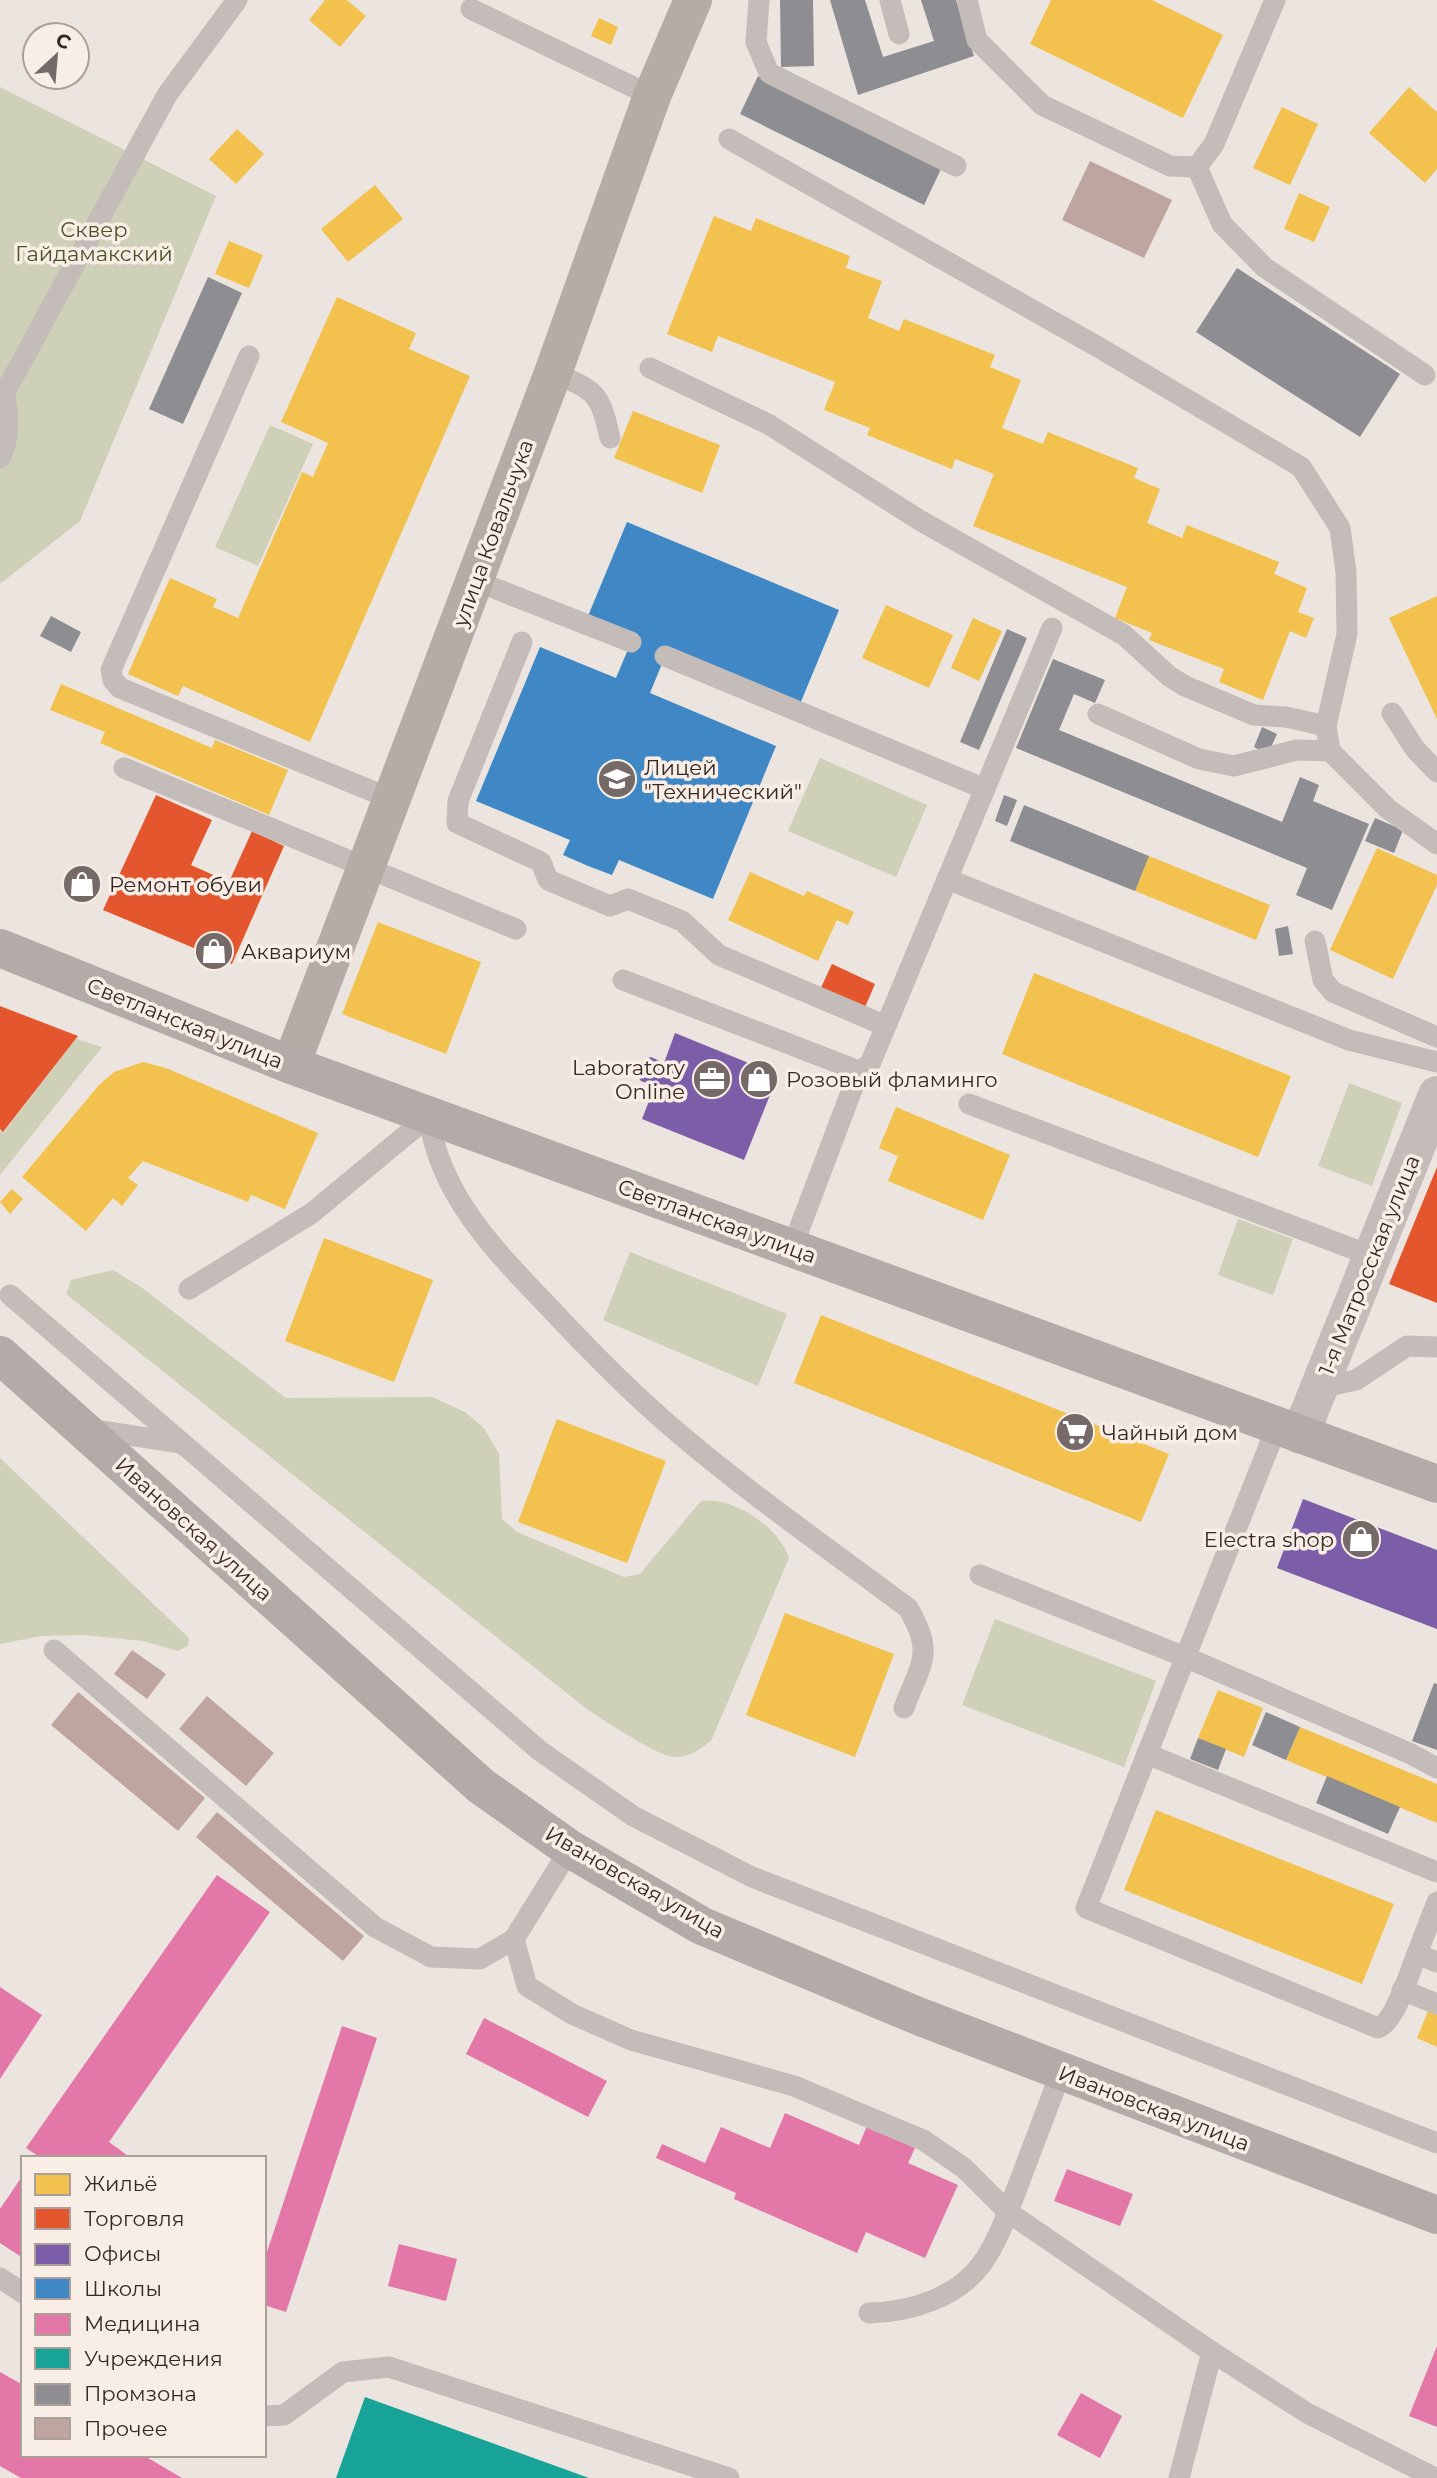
<svg xmlns="http://www.w3.org/2000/svg" width="1437" height="2478" font-family="Montserrat,sans-serif">
  <style>
    .green { fill: #cfd0b8 }
    .homes { fill: #f2c14e }
    .shops { fill: #e4572e }
    .offices { fill: #7b5ea7 }
    .schools { fill: #3f88c5 }
    .health { fill: #e377a8 }
    .public { fill: #17a398 }
    .industry { fill: #8d8d92 }
    .building { fill: #bfa5a0 }
    .lines { fill: none; stroke-linecap: round; stroke-linejoin: round }
    .service { stroke: #c4bcb8; stroke-width: 21 }
    .minor { stroke: #c4bcb8; stroke-width: 38 }
    .secondary { stroke: #b5aca8; stroke-width: 38 }
    .primary { stroke: #b3aba7; stroke-width: 38 }
    .labels { text-anchor: middle; dominant-baseline: central; stroke-width: 7; stroke-linejoin: round; paint-order: stroke }
    .park-label { font-size: 21px; fill: #49532a; stroke: #f9eee5 }
    .street-label { font-size: 21px; fill: #352926; stroke: #f9eee5 }
    .poi-label { font-size: 21px; fill: #352926; stroke: #f9eee5; text-anchor: start }
  </style>
  <rect width="100%" height="100%" fill="#ebe4df"/>
  <!-- green -->
  <g class="green">
    <polygon points="0,87 216,196 80,521 0,584"/>
    <polygon points="270,425 313,444 258,566 215,547"/>
    <polygon points="820,758 927,805 896,877 788,831"/>
    <polygon points="76,1039 102,1047 0,1175 0,1131 4,1132"/>
    <polygon points="1349,1083 1402,1103 1372,1186 1318,1166"/>
    <polygon points="1238,1219 1293,1239 1273,1295 1218,1275"/>
    <polygon points="630,1252 787,1314 758,1386 603,1320"/>
    <path d="M 113,1270 L 141,1287 L 286,1398 L 432,1397 L 465,1412 L 484,1428 L 499,1454 L 502,1519 L 517,1532 L 624,1577 L 640,1574 L 701,1501 C 733,1496 780,1528 789,1558 L 711,1741 C 701,1748 690,1757 676,1757 C 659,1758 606,1721 588,1710 L 66,1294 L 71,1280 Z"/>
    <polygon points="0,1458 189,1638 188,1646 178,1651 143,1641 83,1635 41,1636 0,1644"/>
    <polygon points="995,1619 1156,1681 1124,1767 962,1705"/>
  </g>
  <!-- homes -->
  <g class="homes">
    <polygon points="325,0 347,0 366,16 340,47 309,20"/>
    <polygon points="1051,0 1152,0 1223,35 1183,118 1030,44"/>
    <polygon points="599,18 618,27 611,45 591,36"/>
    <polygon points="1409,87 1437,112 1437,169 1425,183 1369,133"/>
    <polygon points="1282,107 1318,124 1290,185 1253,168"/>
    <polygon points="237,129 264,154 236,184 209,159"/>
    <polygon points="375,185 403,219 348,262 321,229"/>
    <polygon points="1299,193 1330,207 1314,242 1284,229"/>
    <polygon points="714,216 751,231 756,218 850,256 846,268 882,281 868,318 899,331 904,319 995,355 990,367 1021,380 1002,428 1043,444 1048,432 1138,468 1134,478 1160,489 1147,523 1182,538 1187,525 1279,562 1274,574 1307,588 1298,612 1314,618 1306,638 1290,631 1263,700 1219,682 1224,669 1149,640 1152,633 1115,618 1127,587 973,526 994,474 955,459 952,469 867,435 870,428 824,410 835,382 718,336 712,352 667,334"/>
    <polygon points="229,241 263,255 249,288 215,274"/>
    <polygon points="337,297 416,333 409,349 470,376 310,742 183,686 178,696 128,674 170,578 217,599 213,607 238,618 302,472 313,477 328,443 281,422"/>
    <polygon points="633,411 720,445 702,493 614,458"/>
    <polygon points="1437,596 1437,719 1389,618"/>
    <polygon points="886,605 953,635 929,688 862,658"/>
    <polygon points="973,618 1002,631 979,681 951,668"/>
    <polygon points="61,684 212,748 215,740 288,770 269,815 100,743 105,732 50,710"/>
    <polygon points="1377,848 1437,875 1437,885 1393,979 1330,950"/>
    <polygon points="1149,856 1270,905 1256,940 1135,891"/>
    <polygon points="750,872 804,896 807,891 854,912 848,925 837,920 818,961 728,920"/>
    <polygon points="378,922 481,962 446,1054 342,1014"/>
    <polygon points="1034,973 1291,1076 1258,1157 1002,1054"/>
    <polygon points="143,1062 166,1068 318,1133 285,1209 251,1195 248,1202 143,1161 128,1178 138,1185 122,1206 113,1198 86,1231 22,1177 99,1085 114,1072"/>
    <polygon points="896,1107 1010,1155 983,1220 888,1181 898,1156 879,1148"/>
    <polygon points="12,1189 23,1199 10,1214 0,1202"/>
    <polygon points="324,1238 433,1280 394,1382 285,1341"/>
    <polygon points="821,1315 1169,1454 1141,1522 794,1383"/>
    <polygon points="557,1419 666,1461 627,1563 518,1522"/>
    <polygon points="785,1613 894,1654 855,1757 746,1715"/>
    <polygon points="1218,1690 1263,1708 1244,1757 1198,1738"/>
    <polygon points="1300,1727 1437,1784 1437,1823 1286,1760"/>
    <polygon points="1156,1810 1394,1904 1362,1984 1124,1890"/>
    <polygon points="1429,2009 1437,2013 1437,2047 1417,2038"/>
  </g>
  <!-- shops -->
  <g class="shops">
    <polygon points="156,795 212,820 191,865 229,882 252,831 284,846 232,964 103,910"/>
    <polygon points="832,964 875,984 862,1014 818,994"/>
    <polygon points="0,1006 78,1036 3,1132 0,1129"/>
    <polygon points="1437,1167 1437,1303 1389,1284"/>
  </g>
  <!-- offices -->
  <g class="offices">
    <polygon points="675,1033 778,1075 744,1160 642,1119 655,1086 641,1081 637,1075 643,1060 651,1057 664,1063"/>
    <polygon points="1303,1499 1437,1550 1437,1629 1277,1568"/>
  </g>
  <!-- schools -->
  <polygon class="schools" points="627,522 839,610 800,704 668,649 650,693 776,746 713,899 619,860 612,875 588,866 563,855 570,840 476,801 540,647 616,678 634,635 588,616"/>
  <!-- health -->
  <g class="health">
    <polygon points="217,1875 270,1912 109,2142 131,2158 41,2158 26,2148"/>
    <polygon points="0,1987 42,2015 0,2079"/>
    <polygon points="484,2018 607,2081 588,2117 466,2054"/>
    <polygon points="342,2026 377,2038 286,2312 264,2305 264,2261"/>
    <polygon points="785,2113 859,2145 867,2126 915,2148 908,2163 958,2185 925,2258 866,2232 857,2253 734,2199 736,2193 656,2158 662,2144 705,2163 721,2127 770,2148"/>
    <polygon points="1067,2169 1133,2194 1120,2226 1054,2201"/>
    <polygon points="23,2175 23,2258 0,2243 0,2209"/>
    <polygon points="399,2244 457,2259 446,2301 388,2286"/>
    <polygon points="1437,2346 1437,2427 1409,2416"/>
    <polygon points="0,2372 23,2385 23,2455 143,2455 182,2478 21,2478 0,2466"/>
    <polygon points="1081,2393 1122,2416 1100,2458 1057,2435"/>
  </g>
  <!-- public -->
  <polygon class="public" points="365,2397 589,2478 336,2478"/>
  <!-- industry -->
  <g class="industry">
    <polygon points="780,0 813,0 814,66 781,67"/>
    <polygon points="830,0 865,0 883,57 934,41 921,0 956,0 974,56 858,95"/>
    <polygon points="758,76 942,167 924,205 740,114"/>
    <polygon points="1237,268 1400,374 1360,437 1196,332"/>
    <polygon points="208,277 242,293 183,424 149,409"/>
    <polygon points="51,616 81,632 71,652 40,636"/>
    <polygon points="1007,629 1027,638 979,750 960,742"/>
    <polygon points="1053,659 1105,680 1095,703 1074,694 1059,730 1282,822 1300,777 1319,785 1313,801 1369,824 1332,910 1296,895 1307,868 1016,748"/>
    <polygon points="1262,727 1277,734 1268,754 1254,747"/>
    <polygon points="1004,795 1017,800 1007,826 995,821"/>
    <polygon points="1024,805 1149,856 1135,891 1010,841"/>
    <polygon points="1375,818 1403,830 1394,853 1365,841"/>
    <polygon points="1288,926 1293,954 1279,956 1275,929"/>
    <polygon points="1434,1683 1437,1684 1437,1750 1412,1741"/>
    <polygon points="1266,1712 1300,1727 1286,1760 1252,1745"/>
    <polygon points="1198,1738 1226,1749 1218,1770 1190,1759"/>
    <polygon points="1327,1776 1400,1807 1388,1834 1316,1803"/>
  </g>
  <!-- building -->
  <g class="building">
    <polygon points="1090,161 1172,200 1144,258 1062,220"/>
    <polygon points="132,1650 166,1674 147,1699 114,1674"/>
    <polygon points="78,1692 205,1798 178,1831 51,1725"/>
    <polygon points="207,1696 274,1753 246,1786 179,1729"/>
    <polygon points="217,1812 364,1936 343,1961 196,1837"/>
  </g>
  <g class="lines">
    <!-- service -->
    <g class="service">
      <polyline points="759,0 756,42 769,73 956,166"/>
      <polyline points="890,0 899,34"/>
      <polyline points="967,0 977,40 1042,105 1170,166 1197,167 1214,144 1275,0"/>
      <polyline points="471,9 652,96"/>
      <polyline points="729,139 1100,348 1301,467 1340,528 1346,572 1347,634 1326,726 1330,751 1388,809 1437,844"/>
      <polyline points="1197,167 1222,224 1264,267 1425,375"/>
      <polyline points="249,356 111,670 113,680 120,688 394,800"/>
      <polyline points="650,368 768,424 921,521 1124,635 1169,676 1185,686 1254,715 1286,717 1326,726"/>
      <path d="M 553,373 C 595,390 600,392 610,438"/>
      <path d="M 0,458 C 10,440 9,413 4,394 L 167,95 L 237,0"/>
      <polyline points="476,581 631,642"/>
      <polyline points="522,642 458,801 457,823 541,862 548,880 610,906 628,899 682,921 719,955 886,1026"/>
      <polyline points="665,656 985,789"/>
      <polyline points="1392,713 1415,749 1437,772"/>
      <polyline points="1098,714 1199,759 1234,766 1297,750 1330,751"/>
      <polyline points="124,768 516,929"/>
      <polyline points="947,879 1349,1040 1437,1062"/>
      <polyline points="1315,941 1323,980 1333,992 1437,1037"/>
      <polyline points="623,980 859,1071"/>
      <polyline points="969,1104 1372,1256"/>
      <path d="M 429,1116 C 438,1193 495,1251 547,1305 C 588,1349 630,1392 676,1431 C 750,1494 830,1550 908,1608 C 935,1654 921,1662 904,1708"/>
      <polyline points="792,1248 859,1071 870,1064 1052,628"/>
      <polyline points="189,1289 312,1213 429,1116"/>
      <polyline points="10,1295 540,1751 633,1816 752,1877 1437,2143"/>
      <polyline points="1319,1388 1356,1380 1407,1346 1437,1347"/>
      <polyline points="1277,1426 1147,1754 1437,1872"/>
      <polyline points="90,1429 179,1443"/>
      <polyline points="980,1575 1185,1657 1409,1753 1437,1768"/>
      <polyline points="54,1650 375,1927 431,1957 480,1959 514,1939 527,1986 572,2014 631,2040 794,2086 923,2140 964,2168 1008,2212 1212,2352 1307,2413 1435,2478"/>
      <path d="M 1147,1754 L 1086,1908 L 1378,2028 C 1396,2021 1409,1973 1417,1954"/>
      <polyline points="1437,1902 1417,1954 1437,1962"/>
      <polyline points="514,1939 570,1849"/>
      <polyline points="1402,1990 1437,2004"/>
      <polyline points="0,2278 23,2293"/>
      <path d="M 869,2313 C 910,2312 958,2298 983,2262 C 999,2239 1009,2209 1019,2183 C 1033,2146 1047,2109 1061,2072"/>
      <polyline points="264,2416 284,2415 343,2372 389,2367 729,2478"/>
      <polyline points="1179,2478 1212,2352"/>
    </g>
    <!-- minor -->
    <polyline class="minor" points="1300,1435 1437,1095"/>
    <!-- secondary -->
    <polyline class="secondary" points="291,1065 553,373 652,96 693,0"/>
    <!-- primary -->
    <g class="primary">
      <polyline points="0,948 291,1065 1437,1484"/>
      <polyline points="0,1355 481,1786 570,1849 702,1926 918,2016 1437,2215"/>
    </g>
  </g>
  <!-- icons -->
  <defs>
    <g id="school-disc" transform="scale(2.0125)"><circle r="9.5" fill="#756a67" stroke="#f9eee5"/><path d="M0-5L7-2L0 1L-7-2ZM-4 1L0 2.5L4 1V4Q0 6-4 4Z" fill="#fff"/></g>
    <g id="shop-disc" transform="scale(2.0125)"><circle r="9.5" fill="#756a67" stroke="#f9eee5"/><path d="M-5-2.5h2.3a2.7 3.5 0 0 1 5.4 0H5L5.5 6h-11ZM-1.5-2.5h3a1.5 2.3 0 0 0-3 0Z" fill="#fff"/></g>
    <g id="office-disc" transform="scale(2.0125)"><circle r="9.5" fill="#756a67" stroke="#f9eee5"/><path d="M-6-3h4V-5.5h4V-3h4V5H-6ZM-1-4.5V-3h2v-1.5ZM-6 0V1H6V0Z" fill="#fff"/></g>
    <g id="supermarket-disc" transform="scale(2.0125)"><circle r="9.5" fill="#756a67" stroke="#f9eee5"/><path d="M-6-5.5h2.5l.6 2H6L4.5 2H-2.5L-4.4-4H-6ZM-1.5 3.2a1.3 1.3 0 1 0 .1 0ZM3 3.2a1.3 1.3 0 1 0 .1 0Z" fill="#fff"/></g>
  </defs>
  <g fill-rule="evenodd">
    <use href="#school-disc" x="617" y="779"/>
    <use href="#shop-disc" x="82" y="884"/>
    <use href="#shop-disc" x="214" y="951"/>
    <use href="#office-disc" x="712" y="1079"/>
    <use href="#shop-disc" x="759" y="1079"/>
    <use href="#supermarket-disc" x="1075" y="1432"/>
    <use href="#shop-disc" x="1361" y="1539"/>
  </g>
  <g class="labels">
    <!-- park labels -->
    <g class="park-label">
      <text x="94" y="229">Сквер<tspan x="94" dy="24">Гайдамакский</tspan></text>
    </g>
    <!-- street labels -->
    <g class="street-label">
      <text transform="translate(493 533) rotate(-70)">улица Ковальчука</text>
      <text transform="translate(185 1023) rotate(22)">Светланская улица</text>
      <text transform="translate(717 1221) rotate(20)">Светланская улица</text>
      <text transform="translate(1369 1265) rotate(-68)">1-я Матросская улица</text>
      <text transform="translate(194 1529) rotate(42)">Ивановская улица</text>
      <text transform="translate(635 1882) rotate(30)">Ивановская улица</text>
      <text transform="translate(1154 2108) rotate(21)">Ивановская улица</text>
    </g>
    <!-- poi labels -->
    <g class="poi-label">
      <text x="644" y="767">Лицей<tspan x="644" dy="24">"Технический"</tspan></text>
      <text x="109" y="884">Ремонт обуви</text>
      <text x="241" y="951">Аквариум</text>
      <text x="685" y="1067" text-anchor="end">Laboratory<tspan x="685" dy="24">Online</tspan></text>
      <text x="786" y="1079">Розовый фламинго</text>
      <text x="1102" y="1432">Чайный дом</text>
      <text x="1334" y="1539" text-anchor="end">Electra shop</text>
    </g>
  </g>
  <!-- legend -->
  <rect x="21" y="2156" width="245" height="301" fill="#f9eee5" stroke="#ab9f99" stroke-width="2"/>
  <rect x="35" y="2174" width="35" height="21" fill="#f2c14e" stroke="#ab9f99" stroke-width="2"/>
  <text x="84" y="2191" font-size="21" fill="#352926">Жильё</text>
  <rect x="35" y="2208" width="35" height="21" fill="#e4572e" stroke="#ab9f99" stroke-width="2"/>
  <text x="84" y="2226" font-size="21" fill="#352926">Торговля</text>
  <rect x="35" y="2244" width="35" height="21" fill="#7b5ea7" stroke="#ab9f99" stroke-width="2"/>
  <text x="84" y="2261" font-size="21" fill="#352926">Офисы</text>
  <rect x="35" y="2278" width="35" height="21" fill="#3f88c5" stroke="#ab9f99" stroke-width="2"/>
  <text x="84" y="2296" font-size="21" fill="#352926">Школы</text>
  <rect x="35" y="2314" width="35" height="21" fill="#e377a8" stroke="#ab9f99" stroke-width="2"/>
  <text x="84" y="2331" font-size="21" fill="#352926">Медицина</text>
  <rect x="35" y="2348" width="35" height="21" fill="#17a398" stroke="#ab9f99" stroke-width="2"/>
  <text x="84" y="2366" font-size="21" fill="#352926">Учреждения</text>
  <rect x="35" y="2384" width="35" height="21" fill="#8d8d92" stroke="#ab9f99" stroke-width="2"/>
  <text x="84" y="2401" font-size="21" fill="#352926">Промзона</text>
  <rect x="35" y="2418" width="35" height="21" fill="#bfa5a0" stroke="#ab9f99" stroke-width="2"/>
  <text x="84" y="2436" font-size="21" fill="#352926">Прочее</text>
  <!-- north arrow -->
  <g transform="translate(56 56) rotate(26)"><circle r="33" fill="#f9eee5" stroke="#ab9f99" stroke-width="2"/>
  <path d="M0-5L12 26L0 18L-12 26Z" fill="#756a67"/>
  <text y="-10" font-size="19" font-weight="bold" text-anchor="middle" fill="#352926">С</text>
  </g>
</svg>
